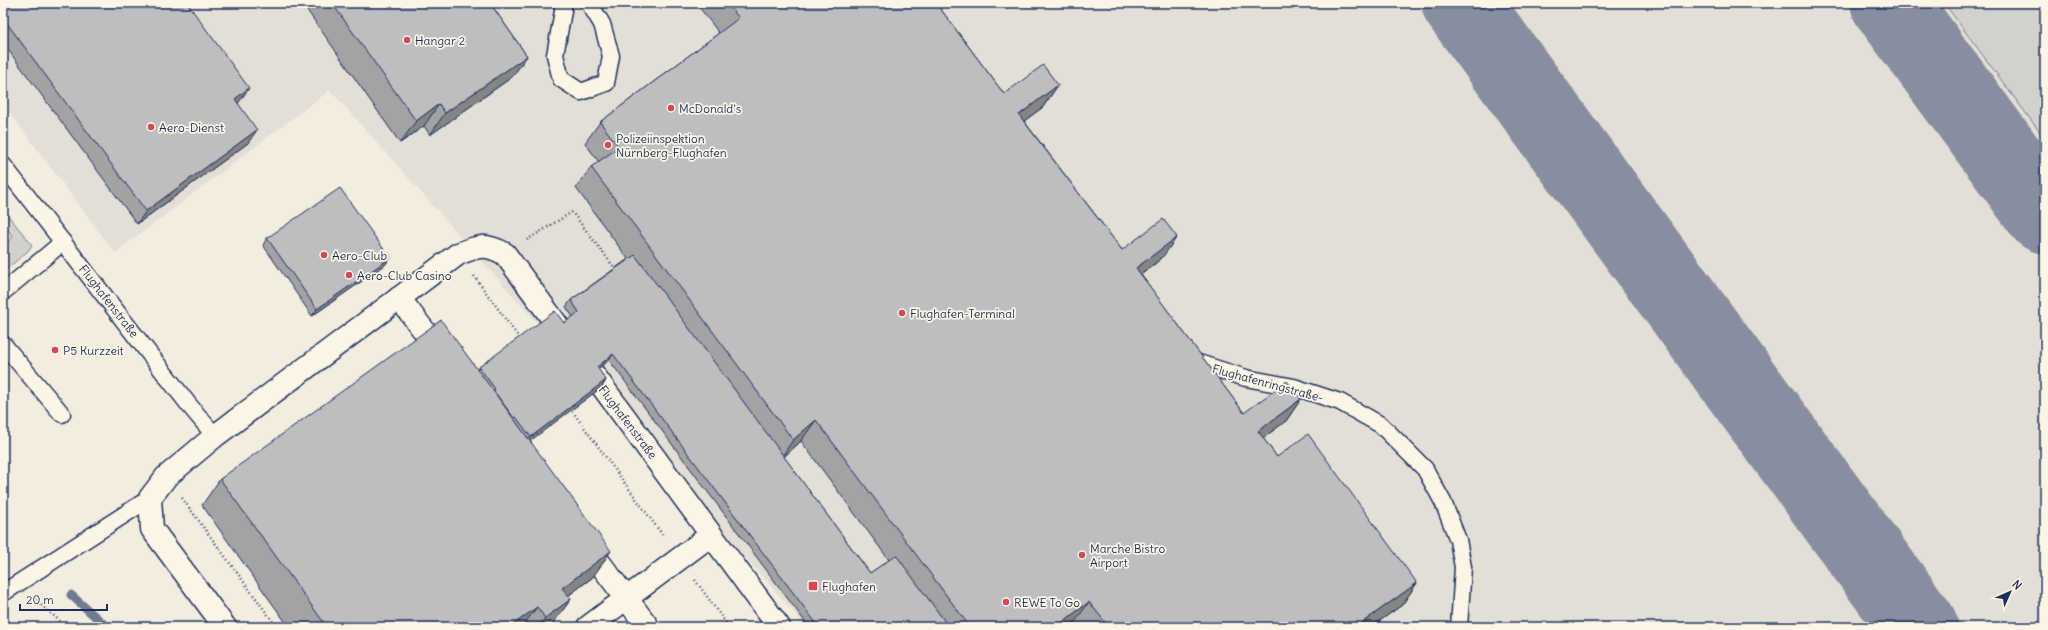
<svg xmlns="http://www.w3.org/2000/svg" width="2048" height="630" font-family="Delius,sans-serif">
  <style>
    .built { fill: #e3dfd6 }
    .green { fill: #d3d1cc; stroke: #778095 }
    .lines { fill: none; stroke-linecap: round; stroke-linejoin: round }
    .stream { stroke: #707a91; stroke-width: 9 }
    .taxiway { stroke: #878e9f; stroke-width: 79 }
    .lane-casing { stroke: #1b2f5e; stroke-width: 19 }
    .street-casing { stroke: #1b2f5e; stroke-width: 25 }
    .path { stroke: #1b2f5e; stroke-width: 2.5; stroke-dasharray: 1 3; stroke-linecap: butt }
    .lane { stroke: #fcf5e5; stroke-width: 16 }
    .street { stroke: #fcf5e5; stroke-width: 22 }
    .wall { fill: #a3a3a5; stroke: #1b2f5e; fill-rule: evenodd }
    .shaded-wall { fill: #858586; stroke: #1b2f5e }
    .building { fill: #bebec0; stroke: #1b2f5e }
    .poi-dot { fill: #d1495b; stroke: #fcf5e5; stroke-width: 1.5 }
    .labels { text-anchor: middle; dominant-baseline: central; stroke-width: 3.5; stroke-linejoin: round; paint-order: stroke }
    .poi-label { font-size: 12px; fill: #1b2f5e; stroke: #fcf5e5; text-anchor: start }
    .street-label { font-size: 12px; fill: #1b2f5e; stroke: #fcf5e5 }
  </style>
  <rect width="100%" height="100%" fill="#f3ede0"/>
  <filter id="ink" filterUnits="userSpaceOnUse"><feTurbulence type="fractalNoise" baseFrequency=".025" numOctaves="2"/><feDisplacementMap in="SourceGraphic" scale="8" xChannelSelector="R" yChannelSelector="G"/><feConvolveMatrix kernelMatrix="1 2 1 2 8 2 1 2 1" color-interpolation-filters="sRGB"/></filter>
  <g filter="url(#ink)">
    <!-- built -->
    <polygon class="built" points="3,3 2045,3 2045,627 807,627 330,90 115,253 3,104"/>
    <!-- green -->
    <g class="green">
      <polygon points="1944,3 2045,3 2045,139"/>
      <polygon points="3,209 32,245 28,251 3,272 3,245 13,237 3,223"/>
    </g>
    <g class="lines">
      <!-- stream -->
      <polyline class="stream" points="71,595 107,627"/>
      <!-- taxiway -->
      <g class="taxiway">
        <polyline points="1461,3 1919,627"/>
        <polyline points="1890,3 2045,214"/>
      </g>
      <!-- lane casing -->
      <g class="lane-casing">
        <g id="lane">
          <polyline points="563,3 563,11 555,55 561,79 581,92 606,83 611,56 602,24 589,3"/>
          <polyline points="3,165 189,405 215,436"/>
          <polyline points="3,292 63,242"/>
          <polyline points="3,344 62,414"/>
          <polyline points="1189,360 1246,378 1294,387 1340,402 1381,425 1425,469 1443,502 1458,540 1463,567 1459,627"/>
          <polyline points="3,593 150,498"/>
        </g>
      </g>
      <!-- street casing -->
      <g class="street-casing">
        <g id="street">
          <polyline points="399,298 442,354"/>
          <polyline points="583,541 648,627"/>
          <path d="M 225,627 L 152,529 L 150,498 L 166,477 L 215,436 L 458,254 C 478,246 485,243 505,254 L 779,627"/>
          <polyline points="588,627 711,535"/>
        </g>
      </g>
      <!-- path -->
      <g class="path">
        <polyline points="527,240 572,212 617,271"/>
        <polyline points="474,276 520,339"/>
        <polyline points="570,408 664,537"/>
        <polyline points="182,498 277,627"/>
        <polyline points="695,580 729,627"/>
        <polyline points="35,600 67,627"/>
      </g>
      <!-- lane -->
      <use href="#lane" class="lane"/>
      <!-- street -->
      <use href="#street" class="street"/>
    </g>
    <!-- wall -->
    <g class="wall">
      <polygon points="3,3 240,101 238,103 248,143 137,224 3,43"/>
      <polygon points="302,3 490,3 527,56 512,77 430,135 424,126 400,143"/>
      <path d="M 696,3 L 936,3 L 1004,94 L 1058,85 L 1043,107 L 1024,121 L 1122,250 L 1162,258 L 1141,275 L 1244,413 L 1301,399 L 1286,421 L 1263,438 L 1277,457 L 1417,583 L 1402,605 L 1371,627 L 1077,627 L 1074,623 L 1069,627 L 809,627 L 609,360 L 598,369 L 606,380 L 602,387 L 530,440 L 593,577 L 568,596 L 571,599 L 552,625 L 550,627 L 289,627 L 202,505 L 220,479 L 477,369 L 479,367 L 564,323 L 573,317 L 566,307 L 571,300 L 628,259 L 576,188 L 591,167 L 599,162 L 585,143 L 600,122 L 719,33 ZM 801,441 L 889,560 L 870,573 L 784,457 Z"/>
      <polygon points="267,238 390,258 385,265 312,316 263,245"/>
    </g>
    <!-- shaded-wall -->
    <g class="shaded-wall">
      <polygon points="527,56 512,77 430,135 445,113"/>
      <polygon points="1058,85 1043,107 1004,136 1019,115"/>
      <polygon points="249,88 240,101 226,112 235,99"/>
      <polygon points="439,104 424,126 400,143 416,121"/>
      <polygon points="257,130 248,143 137,224 146,211"/>
      <polygon points="1177,237 1162,258 1121,290 1136,268"/>
      <polygon points="390,258 385,265 312,316 317,309"/>
      <polygon points="613,354 609,360 592,374 597,367"/>
      <polygon points="606,380 602,387 526,444 531,437"/>
      <polygon points="1301,399 1286,421 1243,453 1258,431"/>
      <polygon points="816,420 801,441 778,462 793,440"/>
      <polygon points="611,551 593,577 544,614 562,588"/>
      <polygon points="1417,583 1402,605 1371,627 1356,627"/>
      <polygon points="571,599 552,625 550,627 538,627 545,618"/>
      <polygon points="1089,602 1074,623 1069,627 1056,627"/>
      <polygon points="537,607 522,627 510,627"/>
    </g>
    <!-- building -->
    <g class="building">
      <polygon points="3,3 187,3 249,88 235,99 257,130 146,211 3,18"/>
      <polygon points="332,3 490,3 527,56 445,113 439,104 416,121"/>
      <polygon points="727,3 936,3 1004,94 1043,65 1058,85 1019,115 1122,250 1163,219 1177,237 1136,268 1244,413 1287,381 1301,399 1258,431 1277,457 1308,434 1417,583 1356,627 1109,627 1089,602 1056,627 970,627 816,420 793,440 591,167 619,147 600,122 739,18"/>
      <polygon points="340,188 390,258 317,309 267,238"/>
      <polygon points="635,255 870,573 896,555 949,627 819,627 613,354 597,367 606,380 531,437 516,417 514,418 493,390 495,389 479,367 555,311 564,323 579,312 571,300"/>
      <polygon points="441,320 611,551 562,588 571,599 545,618 537,607 510,627 327,627 220,479"/>
    </g>
  </g>
  <!-- markers -->
  <g class="poi-dot">
    <circle cx="407" cy="40" r="4"/>
    <circle cx="671" cy="108" r="4"/>
    <circle cx="151" cy="127" r="4"/>
    <circle cx="608" cy="145" r="4"/>
    <circle cx="324" cy="255" r="4"/>
    <circle cx="349" cy="275" r="4"/>
    <circle cx="902" cy="313" r="4"/>
    <circle cx="55" cy="350" r="4"/>
    <circle cx="1082" cy="555" r="4"/>
    <rect x="808" y="581" width="10" height="10" rx="2"/>
    <circle cx="1006" cy="602" r="4"/>
  </g>
  <g class="labels">
    <!-- poi labels -->
    <g class="poi-label">
      <text x="415" y="40">Hangar 2</text>
      <text x="679" y="108">McDonald's</text>
      <text x="159" y="127">Aero-Dienst</text>
      <text x="616" y="138">Polizeiinspektion<tspan x="616" dy="14">Nürnberg-Flughafen</tspan></text>
      <text x="332" y="255">Aero-Club</text>
      <text x="357" y="275">Aero-Club Casino</text>
      <text x="910" y="313">Flughafen-Terminal</text>
      <text x="63" y="350">P5 Kurzzeit</text>
      <text x="1090" y="548">Marche Bistro<tspan x="1090" dy="14">Airport</tspan></text>
      <text x="822" y="586">Flughafen</text>
      <text x="1014" y="602">REWE To Go</text>
    </g>
    <!-- street labels -->
    <g class="street-label">
      <text transform="translate(109 301) rotate(52)">Flughafenstraße</text>
      <text transform="translate(1268 383) rotate(15)">Flughafenringstraße-</text>
      <text transform="translate(628 422) rotate(53)">Flughafenstraße</text>
    </g>
  </g>
  <!-- margin -->
  <rect width="2048" height="630" fill="none" stroke="#fcf5e5" stroke-width="16"/>
  <rect x="8" y="8" width="2032" height="614" fill="none" stroke="#1b2f5e" stroke-width="1.5" filter="url(#ink)"/>
  <!-- north arrow -->
  <g transform="translate(2010 592) rotate(45)" stroke="#fcf5e5" stroke-width="3" paint-order="stroke">
  <path d="M0-3L7 15L0 10L-7 15Z" fill="#1b2f5e"/>
  <text y="-6" font-size="11" font-weight="bold" text-anchor="middle" fill="#1b2f5e">N</text>
  </g>
  <!-- scale -->
  <path d="M20 604v6h87v-6" fill="none" stroke="#1b2f5e" stroke-width="2"/>
  <text x="26" y="604" font-size="12" fill="#1b2f5e" stroke="#fcf5e5" stroke-width="3" paint-order="stroke">20 m</text>
</svg>
